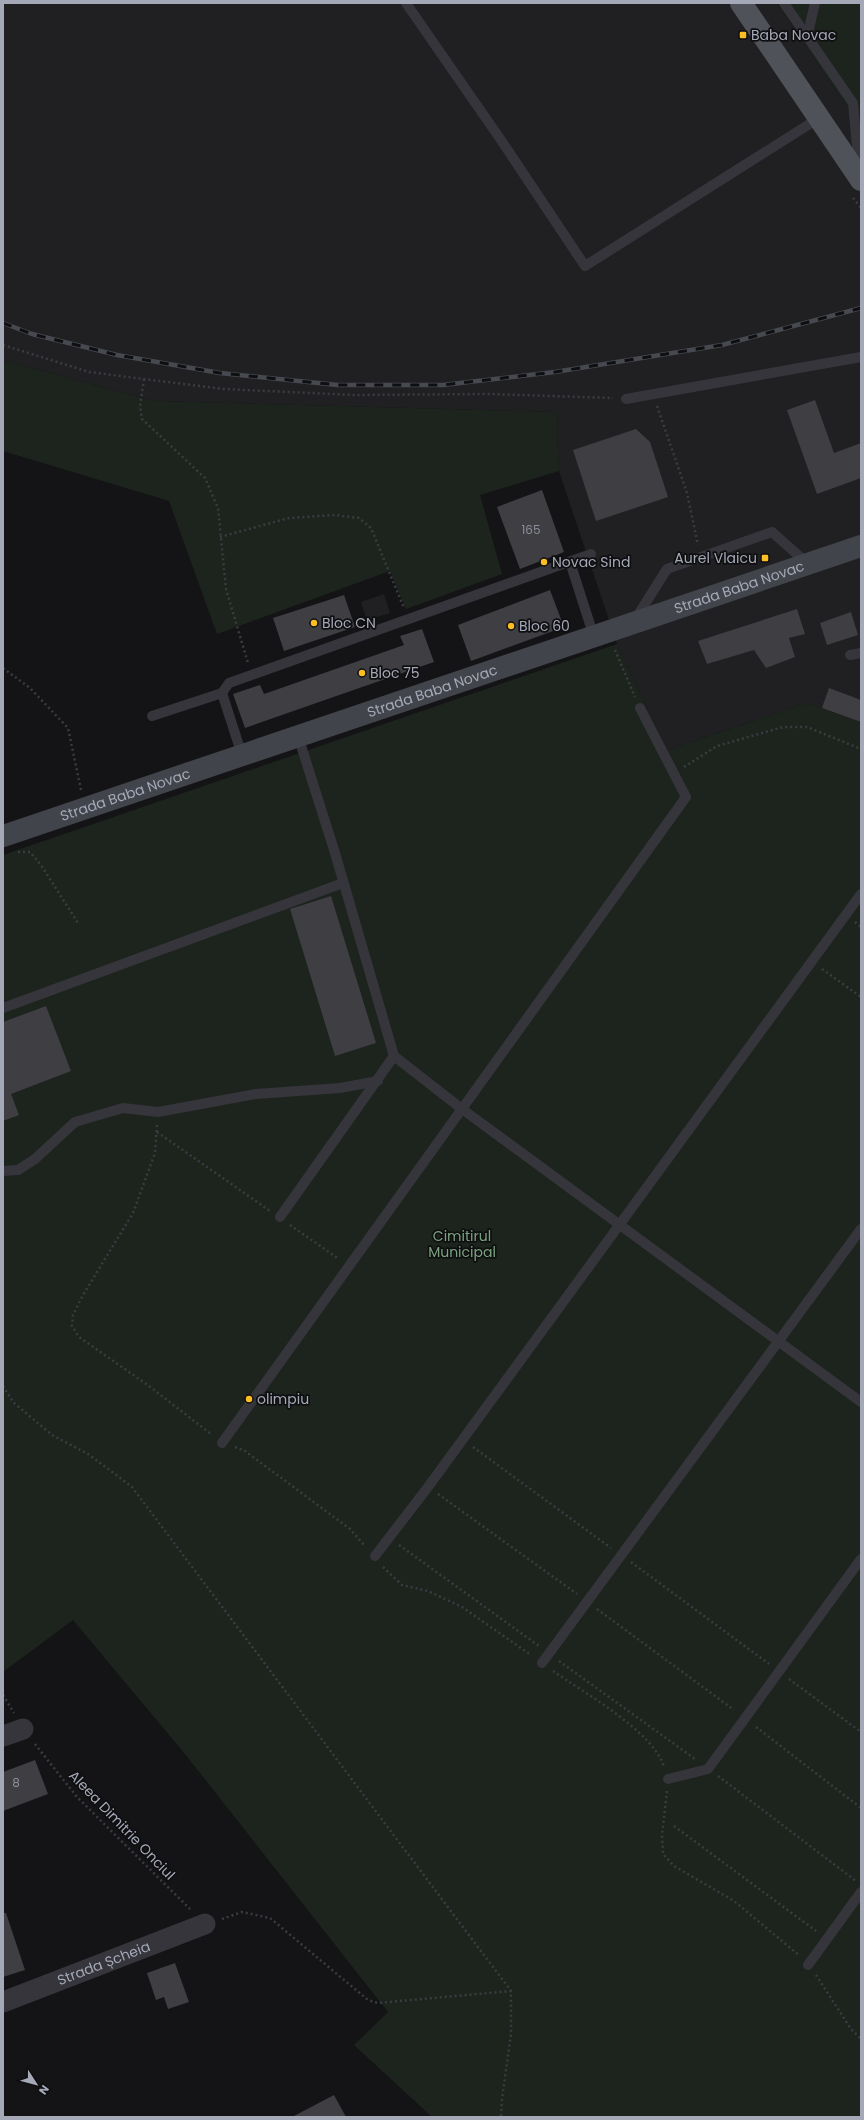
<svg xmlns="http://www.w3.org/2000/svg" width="864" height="2120" font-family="Poppins,sans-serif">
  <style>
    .built { fill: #202023 }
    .green { fill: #1c241d }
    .building { fill: #3e3e43 }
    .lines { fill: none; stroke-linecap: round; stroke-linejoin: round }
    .path { stroke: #3a3c42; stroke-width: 2.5; stroke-dasharray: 2 3; stroke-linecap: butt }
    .lane { stroke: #35353b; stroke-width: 10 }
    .street { stroke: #35353b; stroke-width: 21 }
    .secondary { stroke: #42444b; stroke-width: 22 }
    .primary { stroke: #50525a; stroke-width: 22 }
    .rail-casing { stroke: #474950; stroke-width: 4.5 }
    .rail { stroke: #0f0f11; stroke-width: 3; stroke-dasharray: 9; stroke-linecap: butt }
    .poi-dot { fill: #fdbe24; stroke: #0f0f11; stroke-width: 1.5 }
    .labels { text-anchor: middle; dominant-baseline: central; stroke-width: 3.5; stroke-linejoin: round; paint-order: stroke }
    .number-label { font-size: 12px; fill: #8b8e9a }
    .poi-label { font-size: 14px; fill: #a5a9b7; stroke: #0f0f11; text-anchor: start }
    .street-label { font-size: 14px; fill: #a5a9b7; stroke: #0f0f11 }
    .park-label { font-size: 14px; fill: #7aa37f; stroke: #0f0f11 }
  </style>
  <rect width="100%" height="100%" fill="#141416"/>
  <!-- built -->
  <g class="built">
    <polygon points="3,3 777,3 861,128 861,722 807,703 667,750 617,644 559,471 557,432 558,412 153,401 3,360"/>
    <polygon points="384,594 390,613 367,620 361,602"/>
  </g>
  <!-- green -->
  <g class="green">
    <polygon points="777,3 861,3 861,128"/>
    <polygon points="3,360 153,401 558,412 557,432 559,471 480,495 502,574 406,609 390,571 217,634 169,501 3,451"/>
    <polygon points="617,644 667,750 807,703 861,722 861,2117 432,2117 354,2045 388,2012 185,1754 73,1620 3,1672 3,855"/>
  </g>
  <!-- building -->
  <g class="building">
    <polygon points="815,400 834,453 861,443 861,478 817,494 787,410"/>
    <polygon points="636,429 650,442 668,497 596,521 573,450"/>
    <polygon points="542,490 564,552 520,569 497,507"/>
    <polygon points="550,590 564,627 471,661 458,625"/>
    <polygon points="344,595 355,627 284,651 273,618"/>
    <polygon points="797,609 805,634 789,638 795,657 766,668 754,650 707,664 698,641"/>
    <polygon points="851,612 858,635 827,645 820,623"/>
    <polygon points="422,629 434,662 245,728 233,694 260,685 264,694 404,645 400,636"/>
    <polygon points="829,688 861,700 861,722 822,708"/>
    <polygon points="331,896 376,1043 335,1056 290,909"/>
    <polygon points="46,1006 71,1071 11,1094 19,1115 3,1121 3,1022"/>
    <polygon points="35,1760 48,1794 3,1811 3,1772"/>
    <polygon points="3,1913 6,1913 25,1970 3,1977"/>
    <polygon points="175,1963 189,2002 168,2009 164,1997 156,2000 147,1973"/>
    <polygon points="334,2095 346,2117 292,2117"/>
  </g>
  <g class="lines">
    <!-- path -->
    <g class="path">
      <polyline points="853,198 861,208"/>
      <polyline points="3,345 89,372 223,389 354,395 489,394 613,398"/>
      <polyline points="144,379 140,406 142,419 205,478 218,508 226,589 248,663"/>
      <polyline points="657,406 687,493 698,545"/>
      <polyline points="220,537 289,518 335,515 359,518 371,528 404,608"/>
      <polyline points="615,650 635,697"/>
      <polyline points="3,668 30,688 68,728 81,790"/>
      <polyline points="684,767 717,746 783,727 807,727 861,749"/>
      <polyline points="18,852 30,852 41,865 78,923"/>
      <polyline points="855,922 861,927"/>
      <polyline points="822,969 861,997"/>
      <polyline points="157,1125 155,1153 133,1213 83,1295 73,1315 72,1326 79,1337 149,1386 211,1434"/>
      <polyline points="157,1132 270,1211"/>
      <polyline points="290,1225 339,1259"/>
      <polyline points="3,1386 13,1402 52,1435 88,1454 132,1487 511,1991 511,2034 502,2099 501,2117"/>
      <polyline points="235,1447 245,1451 350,1529 365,1546"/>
      <polyline points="473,1447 611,1548"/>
      <polyline points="438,1494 577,1594"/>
      <polyline points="399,1545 539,1646"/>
      <polyline points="631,1562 769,1664"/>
      <polyline points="383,1567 402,1585 428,1591 462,1607 531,1655"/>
      <polyline points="597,1609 734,1710"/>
      <polyline points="559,1661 695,1759"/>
      <path d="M 553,1671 C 583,1692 654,1732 664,1767"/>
      <polyline points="789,1679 861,1732"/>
      <polyline points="3,1695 14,1713"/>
      <polyline points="756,1727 861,1808"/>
      <polyline points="35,1744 77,1797 190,1909"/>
      <polyline points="718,1776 856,1881"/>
      <polyline points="667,1791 662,1835 663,1854 674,1866 734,1901 800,1956"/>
      <polyline points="674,1826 816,1931"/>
      <polyline points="222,1919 242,1912 270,1918 368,2000 378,2003 511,1991"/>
      <polyline points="816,1975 851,2029 861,2039"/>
    </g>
    <!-- lane -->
    <g class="lane">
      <polyline points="406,3 503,143 585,266 819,118"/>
      <polyline points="784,3 853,103 859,168"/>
      <polyline points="807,37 815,3"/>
      <polyline points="626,399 861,357"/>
      <polyline points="570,562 594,637"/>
      <polyline points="636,618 667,569 772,532 808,564"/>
      <polyline points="850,655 861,653"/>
      <polyline points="152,716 222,693"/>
      <polyline points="242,755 222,693 229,683 591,554"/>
      <polyline points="3,1008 343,883"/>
      <polyline points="394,1056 462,1109 861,1402"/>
      <polyline points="3,1171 18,1170 35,1159 75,1122 123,1108 158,1112 256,1094 340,1088 378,1081"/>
      <polyline points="280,1217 394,1056 335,853 298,736"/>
      <polyline points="222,1443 686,797 640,708"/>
      <polyline points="375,1556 428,1487 861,894"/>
      <polyline points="542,1663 861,1229"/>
      <polyline points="668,1779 708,1769 861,1559"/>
      <polyline points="808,1965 861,1892"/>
    </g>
    <!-- street -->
    <g class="street">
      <polyline points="3,1736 23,1729"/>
      <path id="s1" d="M 3,2002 L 205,1924"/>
    </g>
    <!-- secondary -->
    <path class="secondary" id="s2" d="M 3,836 L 861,546"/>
    <!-- primary -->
    <polyline class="primary" points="741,3 861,180"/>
    <!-- rail casing -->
    <g class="rail-casing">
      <polyline id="rail" points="3,323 32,334 117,355 220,373 338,385 443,385 555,372 722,345 861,308"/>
    </g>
    <!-- rail -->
    <use href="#rail" class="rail"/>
  </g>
  <!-- markers -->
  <g class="poi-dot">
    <rect x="739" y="31" width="8" height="8" rx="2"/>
    <rect x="761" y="554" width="8" height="8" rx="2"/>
    <circle cx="544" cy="562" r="4"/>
    <circle cx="314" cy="623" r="4"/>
    <circle cx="511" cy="626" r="4"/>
    <circle cx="362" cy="673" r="4"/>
    <circle cx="249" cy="1399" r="4"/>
  </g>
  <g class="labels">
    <!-- number labels -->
    <g class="number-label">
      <text x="531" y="529">165</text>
      <text x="16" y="1782">8</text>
    </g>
    <!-- poi labels -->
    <g class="poi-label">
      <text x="751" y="35">Baba Novac</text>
      <text x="757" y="558" text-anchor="end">Aurel Vlaicu</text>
      <text x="552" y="562">Novac Sind</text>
      <text x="322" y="623">Bloc CN</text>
      <text x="519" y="626">Bloc 60</text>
      <text x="370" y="673">Bloc 75</text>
      <text x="257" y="1399">olimpiu</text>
    </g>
    <!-- street labels -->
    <g class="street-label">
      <text stroke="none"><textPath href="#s2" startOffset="777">Strada Baba Novac</textPath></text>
      <text stroke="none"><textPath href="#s2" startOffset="453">Strada Baba Novac</textPath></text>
      <text stroke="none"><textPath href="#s2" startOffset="129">Strada Baba Novac</textPath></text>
      <text transform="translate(122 1825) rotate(46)">Aleea Dimitrie Onciul</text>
      <text stroke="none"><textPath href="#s1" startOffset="108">Strada Șcheia</textPath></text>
    </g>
    <!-- park labels -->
    <g class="park-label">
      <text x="462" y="1236">Cimitirul<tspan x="462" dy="16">Municipal</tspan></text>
    </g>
  </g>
  <!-- border -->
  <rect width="864" height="2120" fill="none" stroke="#a5a9b7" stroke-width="8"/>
  <!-- north arrow -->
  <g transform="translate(36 2084) rotate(126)" stroke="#0f0f11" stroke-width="3" paint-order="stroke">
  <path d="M0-3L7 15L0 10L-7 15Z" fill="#a5a9b7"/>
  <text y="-6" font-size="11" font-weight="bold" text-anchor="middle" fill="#a5a9b7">N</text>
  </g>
</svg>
